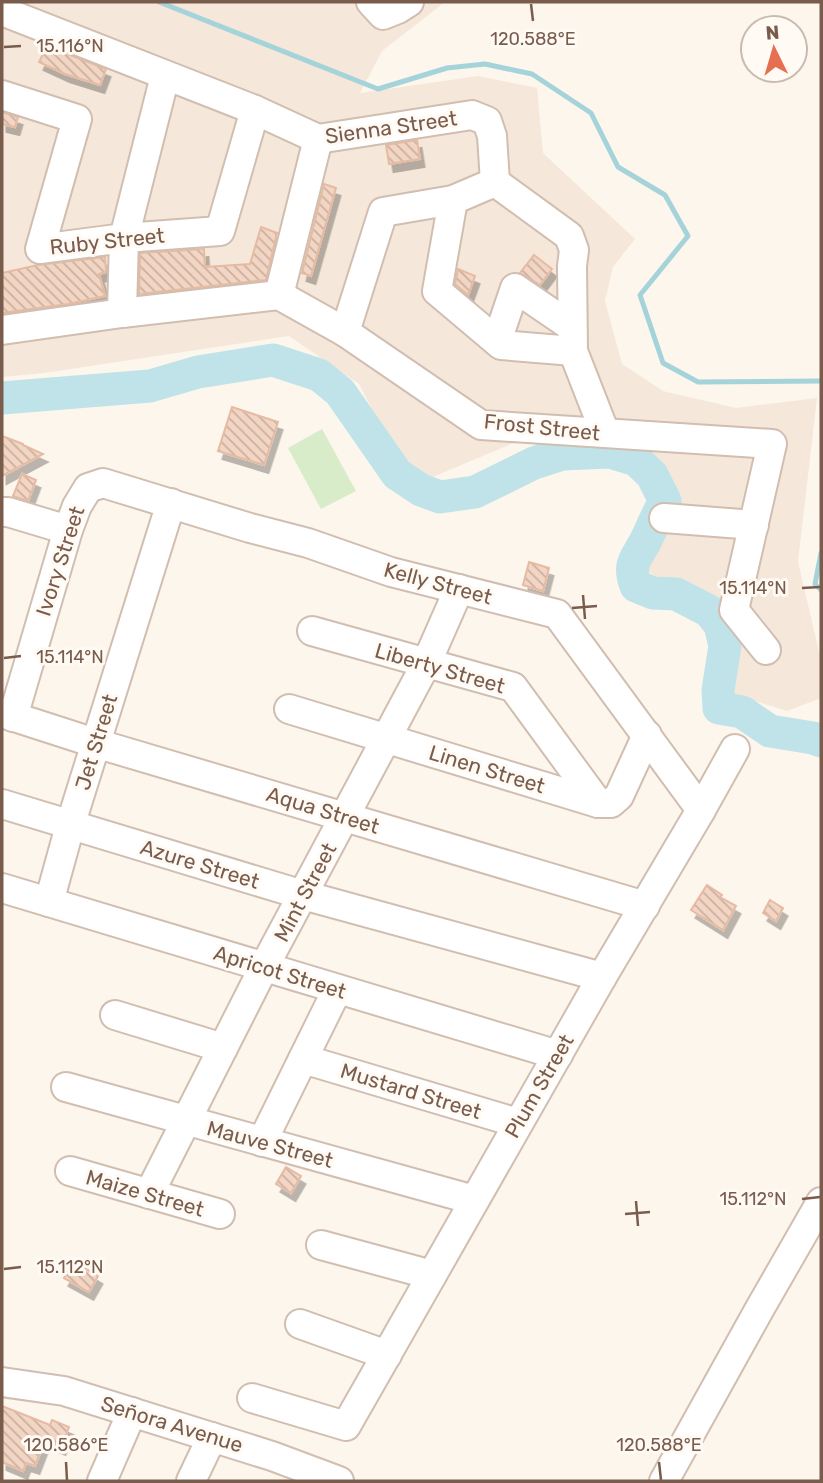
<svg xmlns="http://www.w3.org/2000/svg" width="823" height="1483" font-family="Rubik,sans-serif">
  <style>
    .residential { fill: #f5e8da }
    .grass { fill: #d8ecc9 }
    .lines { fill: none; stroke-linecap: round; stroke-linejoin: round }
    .stream { stroke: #a5d3da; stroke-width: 5 }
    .river { stroke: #bfe3e8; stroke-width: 33 }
    .building { fill: url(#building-back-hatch); stroke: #e6bba3; stroke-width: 2; filter: url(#shadow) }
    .minor-casing { stroke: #d1beb0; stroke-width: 32 }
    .minor { stroke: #fff; stroke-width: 28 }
    .ticks { fill: none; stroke: #7a5c4d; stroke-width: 2.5 }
    .labels { text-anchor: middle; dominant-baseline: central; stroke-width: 6; stroke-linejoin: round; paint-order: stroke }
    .street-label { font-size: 21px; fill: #7a5c4d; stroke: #fffaf3 }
    .ticks-label { font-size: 18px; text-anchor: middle; fill: #7a5c4d; stroke: #fffaf3; stroke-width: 6; stroke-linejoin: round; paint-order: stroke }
  </style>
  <defs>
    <pattern id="building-back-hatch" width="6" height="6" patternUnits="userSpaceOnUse" patternTransform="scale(1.75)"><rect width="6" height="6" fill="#f3d5c3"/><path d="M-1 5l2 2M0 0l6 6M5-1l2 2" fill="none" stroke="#cab0a1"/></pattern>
    <filter id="shadow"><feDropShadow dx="4.5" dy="8" stdDeviation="0" flood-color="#0004"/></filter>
  </defs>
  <rect width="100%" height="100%" fill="#fdf6ec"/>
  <!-- residential -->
  <polygon class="residential" points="2,2 445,2 382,51 360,93 478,76 537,88 543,153 635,239 613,267 605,301 622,364 663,391 736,408 817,398 798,562 821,660 821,698 787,711 720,690 733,633 637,563 669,482 602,439 516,442 428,479 399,462 359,384 289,336 44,373 2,377"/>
  <!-- grass -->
  <polygon class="grass" points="322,429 356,491 321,509 288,448"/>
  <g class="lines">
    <!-- stream -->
    <g class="stream">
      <polyline points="159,2 378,89 447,68 485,64 532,74 591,113 618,167 665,195 688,236 640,295 663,363 698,382 821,381"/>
      <polyline points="821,553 815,584 821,590"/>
    </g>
    <!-- river -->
    <path class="river" d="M 2,398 L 150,386 L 198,372 L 273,360 L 319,375 L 340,392 L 397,474 L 421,490 L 440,497 L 475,492 L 534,463 L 562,454 L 610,452 L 636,460 L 652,475 L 665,501 C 658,513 653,525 647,538 C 637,559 627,562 636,586 L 653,593 L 676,594 L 709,611 L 720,625 L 725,646 L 718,690 L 719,708 L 742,712 L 770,731 L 813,738 L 821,741"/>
  </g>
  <!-- building -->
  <g class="building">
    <polygon points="47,46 106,69 100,85 65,74 39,62"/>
    <polygon points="2,112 18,117 15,127 2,124"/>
    <polygon points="417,140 420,159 389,164 386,145"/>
    <polygon points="324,184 336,188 311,276 302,273"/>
    <polygon points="261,227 277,233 266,280 139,294 140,253 204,249 205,267 250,264"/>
    <polygon points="534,255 552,269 540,285 520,273"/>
    <polygon points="105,257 106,272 99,274 105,296 68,304 2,313 2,273 38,265"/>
    <polygon points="458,269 475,276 468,295 455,284"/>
    <polygon points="232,407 278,422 264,465 218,451"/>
    <polygon points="2,436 23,444 23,445 43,454 2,476"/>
    <polygon points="22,474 36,480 28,501 13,496"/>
    <polygon points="529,562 549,568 543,591 523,585"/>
    <polygon points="707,885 722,895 720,897 736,906 723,930 691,910"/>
    <polygon points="770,900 783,908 776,921 763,913"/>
    <polygon points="286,1167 301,1176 291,1193 276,1184"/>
    <polygon points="73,1261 98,1276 89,1292 64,1278"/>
    <polygon points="2,1406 50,1425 52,1420 69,1427 61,1447 45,1440 35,1466 26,1463 23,1471 2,1462"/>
  </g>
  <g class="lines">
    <!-- minor casing -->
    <g class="minor-casing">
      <g id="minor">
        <polyline points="371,2 383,15 398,9 409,2"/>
        <polyline points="2,11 255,110 318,139 472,115 487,121 492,136 495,182 569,236 574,250 572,266 573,351 605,433"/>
        <polyline points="2,95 77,119 40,249 124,238 220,231 255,110"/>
        <polyline points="453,200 437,291 501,345 573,351"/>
        <polyline points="279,295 318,139"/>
        <polyline points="122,313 124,238 165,76"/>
        <polyline points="2,330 122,313 279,295 345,332 481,425 772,444 734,610 766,650"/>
        <polyline points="345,332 383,212 453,200 495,182"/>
        <polyline points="497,341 515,288 572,327"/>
        <polyline points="2,512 8,512 68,530"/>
        <polyline points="664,518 754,525"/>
        <polyline points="312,631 513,687 598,803"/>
        <polyline points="289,709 598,803 611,803 619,796 647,735"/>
        <polyline points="2,713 95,743 645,906"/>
        <polyline points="13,717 68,530 77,506 88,488 103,483 250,528 308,543 391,572 557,614 701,810"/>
        <polyline points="2,804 303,895 602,977"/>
        <polyline points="2,888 558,1055"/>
        <polyline points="49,902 70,826 171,503"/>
        <polyline points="115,1015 223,1048"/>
        <polyline points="303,1059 518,1123"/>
        <polyline points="66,1087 474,1200"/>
        <polyline points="262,1142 337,990"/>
        <polyline points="70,1171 220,1214"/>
        <polyline points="149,1194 264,967 426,664 459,589"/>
        <polyline points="321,1245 432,1275"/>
        <polyline points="300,1324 387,1355"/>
        <polyline points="2,1382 64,1391 272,1456 339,1481"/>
        <polyline points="252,1398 346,1426 602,977 701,810 735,749"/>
        <polyline points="102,1481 132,1412"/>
        <polyline points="191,1481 212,1437"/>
        <polyline points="664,1481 759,1310 821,1202"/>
      </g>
    </g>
    <!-- minor -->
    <use href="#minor" class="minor"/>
  </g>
  <!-- ticks -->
  <path class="ticks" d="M 531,4 L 533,21M 4,47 L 21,46M 802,588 L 820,587M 583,595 L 585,619M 572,608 L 597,606M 4,658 L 21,656M 802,1199 L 820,1197M 636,1201 L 638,1226M 625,1214 L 650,1212M 4,1269 L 21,1267M 66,1462 L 67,1480M 659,1462 L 661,1480"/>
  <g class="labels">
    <!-- street labels -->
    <g class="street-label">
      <text transform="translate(391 127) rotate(-8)">Sienna Street</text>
      <text transform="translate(107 241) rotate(-6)">Ruby Street</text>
      <text transform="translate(542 427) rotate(6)">Frost Street</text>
      <text transform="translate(60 561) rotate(-72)">Ivory Street</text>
      <text transform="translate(438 583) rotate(15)">Kelly Street</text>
      <text transform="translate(440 668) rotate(16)">Liberty Street</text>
      <text transform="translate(96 742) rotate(-73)">Jet Street</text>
      <text transform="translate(487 769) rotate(17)">Linen Street</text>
      <text transform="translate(323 810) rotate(17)">Aqua Street</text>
      <text transform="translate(200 864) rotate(17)">Azure Street</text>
      <text transform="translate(305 892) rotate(-62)">Mint Street</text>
      <text transform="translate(280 972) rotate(17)">Apricot Street</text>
      <text transform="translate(539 1086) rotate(-60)">Plum Street</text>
      <text transform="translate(411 1091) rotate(17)">Mustard Street</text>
      <text transform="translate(270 1144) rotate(15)">Mauve Street</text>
      <text transform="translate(145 1193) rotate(16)">Maize Street</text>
      <text transform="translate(172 1424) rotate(17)">Señora Avenue</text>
    </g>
  </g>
  <g class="ticks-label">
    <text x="533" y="45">120.588°E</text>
    <text x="70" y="52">15.116°N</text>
    <text x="753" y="594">15.114°N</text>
    <text x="70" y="663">15.114°N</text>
    <text x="753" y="1205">15.112°N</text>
    <text x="70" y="1273">15.112°N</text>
    <text x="66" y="1451">120.586°E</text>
    <text x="659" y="1451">120.588°E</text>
  </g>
  <!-- border -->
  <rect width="823" height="1483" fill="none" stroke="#7a5c4d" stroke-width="7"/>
  <!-- north arrow -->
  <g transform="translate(774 49) rotate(355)"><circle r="33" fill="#fffaf3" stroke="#cabbb1" stroke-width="2"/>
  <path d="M0-5L12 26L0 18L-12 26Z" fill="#e76f51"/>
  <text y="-10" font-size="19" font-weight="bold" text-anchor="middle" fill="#7a5c4d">N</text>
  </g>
</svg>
